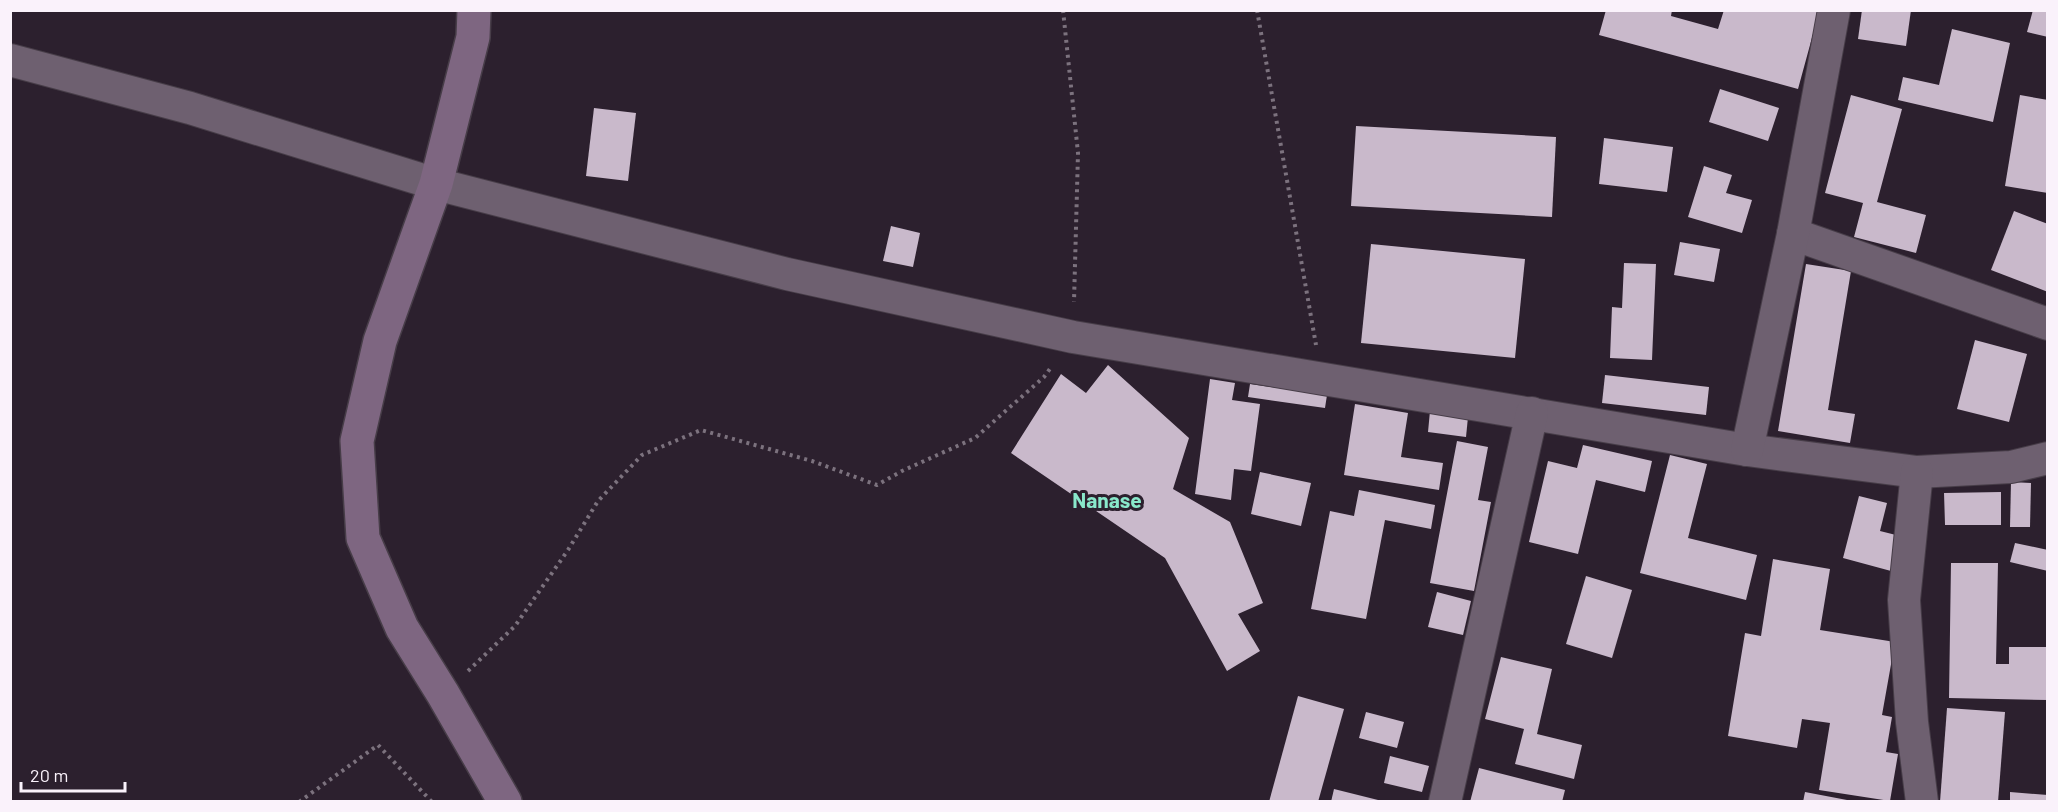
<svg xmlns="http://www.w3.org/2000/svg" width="2058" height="812" font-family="Barlow,sans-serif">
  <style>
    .building { fill: #c9b9cb }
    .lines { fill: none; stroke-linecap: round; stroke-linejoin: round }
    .street-casing { stroke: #473d48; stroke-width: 34 }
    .secondary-casing { stroke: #473d48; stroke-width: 36 }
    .path { stroke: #7c727e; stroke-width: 4; stroke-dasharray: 3 4.5; stroke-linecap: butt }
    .street { stroke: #6e6070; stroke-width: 32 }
    .secondary { stroke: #7e6681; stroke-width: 33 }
    .labels { text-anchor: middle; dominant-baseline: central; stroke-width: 6; stroke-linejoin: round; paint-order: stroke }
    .quarter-label { font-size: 21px; font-weight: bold; fill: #89e8cb; stroke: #2c202e }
  </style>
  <rect width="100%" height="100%" fill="#2c202e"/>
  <!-- building -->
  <g class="building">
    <polygon points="1606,10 1672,10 1671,16 1718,29 1724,10 1819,12 1798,89 1599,35"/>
    <polygon points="1862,10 1911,10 1906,46 1858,39"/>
    <polygon points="2033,10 2048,10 2048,37 2027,32"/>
    <polygon points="1952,29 2010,43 1993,122 1898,100 1903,77 1939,85"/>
    <polygon points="1720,89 1779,108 1768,141 1709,122"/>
    <polygon points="1851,95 1902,109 1877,202 1926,215 1916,253 1854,237 1863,203 1825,193"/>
    <polygon points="2020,95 2048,100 2048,193 2005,186"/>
    <polygon points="594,108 636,113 628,181 586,176"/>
    <polygon points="1356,126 1556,137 1552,217 1351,206"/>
    <polygon points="1604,138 1673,147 1667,192 1599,184"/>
    <polygon points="1704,166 1732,175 1726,193 1752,200 1742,233 1688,217"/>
    <polygon points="2014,211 2048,224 2048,292 1991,270"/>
    <polygon points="891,226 920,233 913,267 883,261"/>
    <polygon points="1680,242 1720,249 1714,282 1674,275"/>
    <polygon points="1371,244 1525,259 1515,358 1361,343"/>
    <polygon points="1624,263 1656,264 1652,360 1610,358 1612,307 1622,308"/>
    <polygon points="1806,264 1851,271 1828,410 1855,414 1850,443 1778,431"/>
    <polygon points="1975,340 2027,354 2009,422 1957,409"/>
    <polygon points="1108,365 1189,438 1173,489 1230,522 1263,603 1238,614 1260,651 1227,671 1165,558 1011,453 1061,374 1086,393"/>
    <polygon points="1605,375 1709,387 1706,415 1602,403"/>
    <polygon points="1210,379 1235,383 1232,400 1260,404 1251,471 1234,469 1231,500 1195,494"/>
    <polygon points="1250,384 1327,395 1325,408 1248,397"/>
    <polygon points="1355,404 1408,413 1401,457 1443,463 1439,490 1344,475"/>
    <polygon points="1430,411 1468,417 1466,437 1428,432"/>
    <polygon points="1457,441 1488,447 1478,500 1491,502 1474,591 1430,583"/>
    <polygon points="1583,445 1652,461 1645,492 1596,480 1578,554 1529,542 1548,461 1577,468"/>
    <polygon points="1670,455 1707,464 1688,538 1757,555 1746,600 1640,573"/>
    <polygon points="1260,472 1311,483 1301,526 1251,514"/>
    <polygon points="2011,482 2031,483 2030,527 2010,527"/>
    <polygon points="1359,490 1435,505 1431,529 1385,520 1366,619 1311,609 1330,511 1354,516"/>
    <polygon points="2001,492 2001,525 1945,525 1944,493"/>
    <polygon points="1859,496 1887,503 1880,531 1900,536 1891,571 1843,558"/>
    <polygon points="2015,543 2048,550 2048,571 2010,562"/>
    <polygon points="1773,559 1830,569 1820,630 1895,642 1882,715 1892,717 1886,752 1898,754 1890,801 1819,790 1830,723 1802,719 1797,748 1728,736 1745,633 1761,636"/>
    <polygon points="1951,563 1998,563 1996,664 2009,664 2009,647 2048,647 2048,700 1949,698"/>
    <polygon points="1586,576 1632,590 1612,658 1566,644"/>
    <polygon points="1437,592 1471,601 1463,635 1428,627"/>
    <polygon points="1501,657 1552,669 1537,734 1582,745 1574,779 1515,764 1524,729 1485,719"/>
    <polygon points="1298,696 1344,709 1318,802 1269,802"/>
    <polygon points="1947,708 2005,712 1998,802 1940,802"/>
    <polygon points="1366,712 1404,722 1397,748 1359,738"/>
    <polygon points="1390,756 1429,766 1422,792 1384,783"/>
    <polygon points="1479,768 1565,790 1562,802 1470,802"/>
    <polygon points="1334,789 1382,801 1382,802 1331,802"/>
    <polygon points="1805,792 1847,800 1847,802 1803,802"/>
    <polygon points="2010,792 2048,795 2048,802 2010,802"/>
  </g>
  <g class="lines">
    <!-- street casing -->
    <g class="street-casing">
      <g id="street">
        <polyline points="10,60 190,108 436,184 787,274 1073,337 1747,450 1917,472 2011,467 2048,458"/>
        <polyline points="1793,234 2048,324"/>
        <polyline points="1747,450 1793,234 1834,10"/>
        <polyline points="1917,472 1904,600 1912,722 1922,802"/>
        <polyline points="1445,802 1532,413"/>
      </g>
    </g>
    <!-- secondary casing -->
    <g class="secondary-casing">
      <polyline id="secondary" points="474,10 473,37 436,184 380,341 357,441 363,538 402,628 443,694 505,802"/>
    </g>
    <!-- path -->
    <g class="path">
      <polyline points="1063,10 1078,153 1074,302"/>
      <polyline points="1257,10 1316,345"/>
      <polyline points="468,671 515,626 568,550 598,501 642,455 701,430 812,461 877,485 902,471 975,438 1044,377 1052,366"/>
      <polyline points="299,802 378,745 432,802"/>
    </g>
    <!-- street -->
    <use href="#street" class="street"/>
    <!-- secondary -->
    <use href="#secondary" class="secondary"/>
  </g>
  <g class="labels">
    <!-- quarter labels -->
    <g class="quarter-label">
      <text x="1107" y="499">Nanase</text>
    </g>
  </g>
  <!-- border -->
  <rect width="2058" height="812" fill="none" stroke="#faf2fb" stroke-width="24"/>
  <!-- scale -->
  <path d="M21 782v9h104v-9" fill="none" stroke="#faf2fb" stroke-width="3"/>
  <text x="30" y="782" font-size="18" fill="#faf2fb" stroke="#2c202e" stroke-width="4.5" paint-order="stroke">20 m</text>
</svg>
